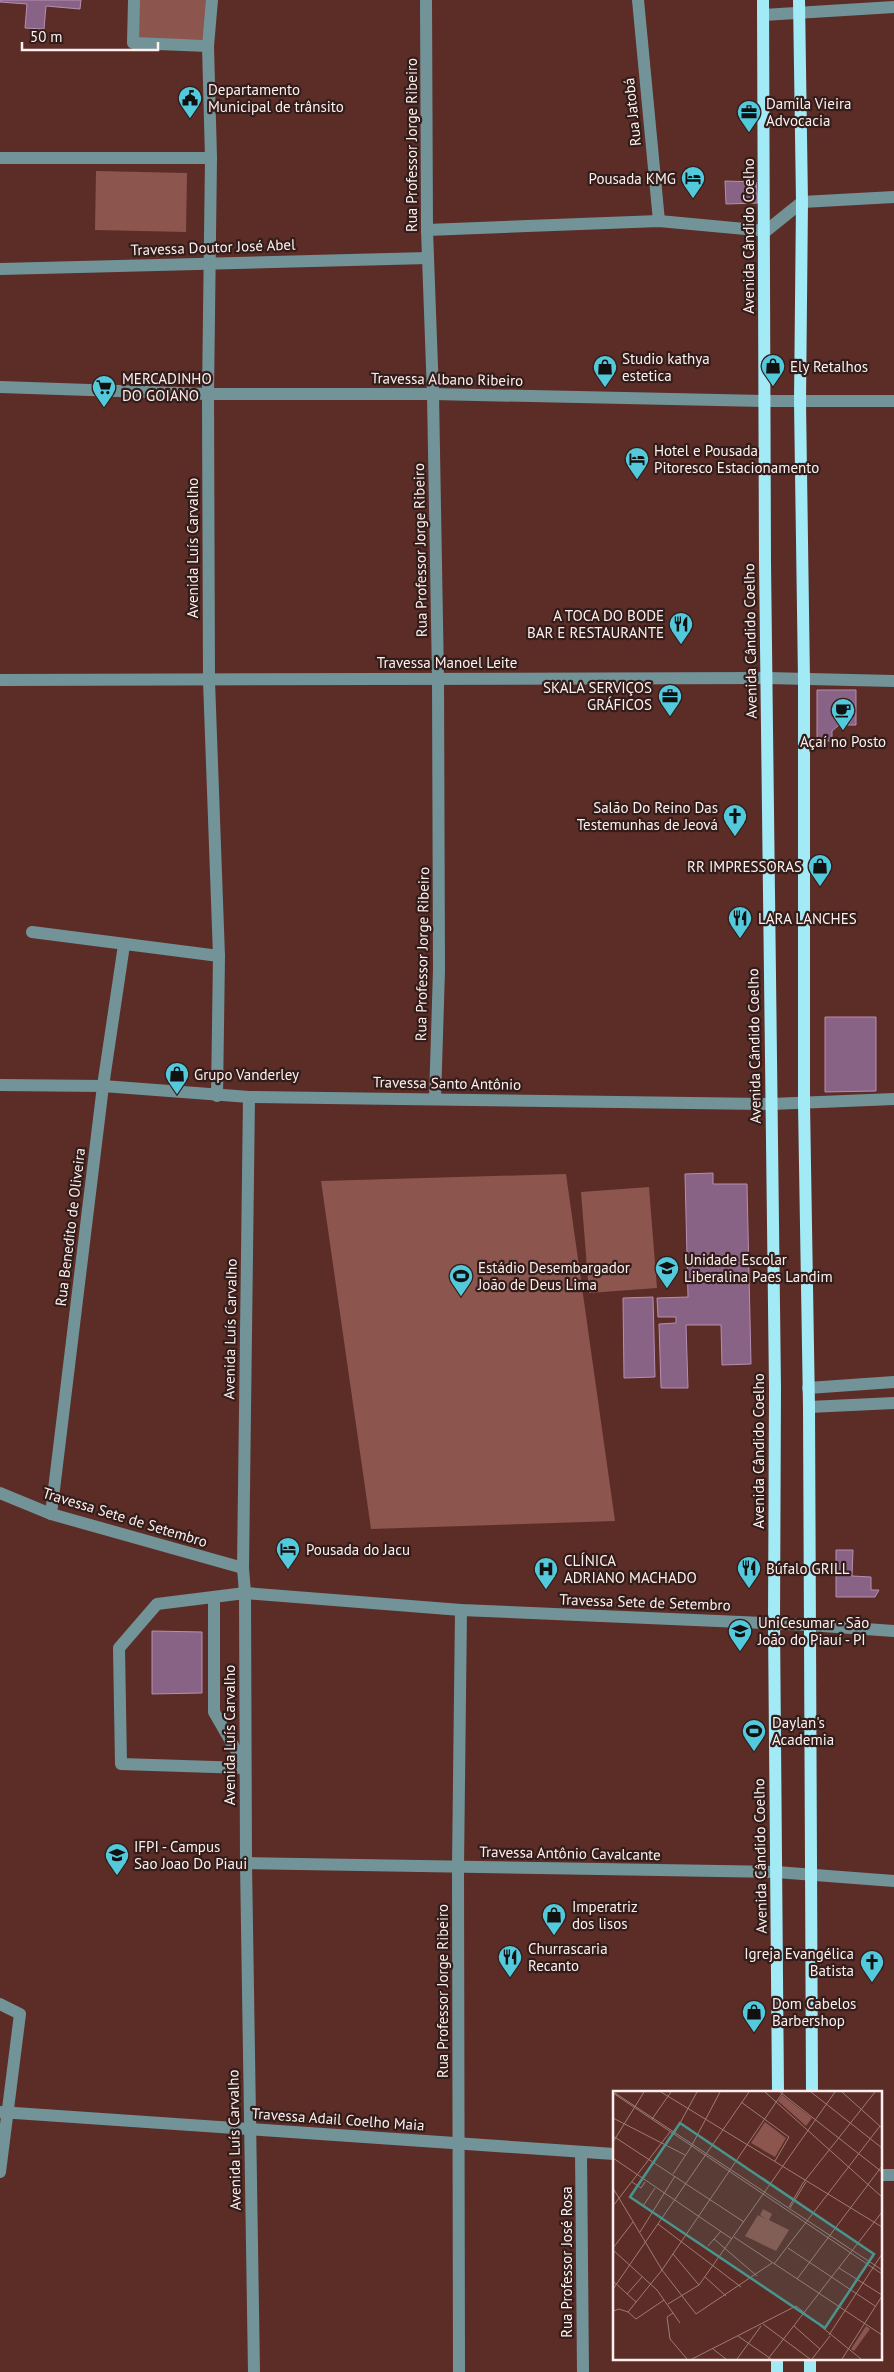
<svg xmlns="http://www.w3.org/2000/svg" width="894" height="2372" font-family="'PT Sans',sans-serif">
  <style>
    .green { fill: #8c554d }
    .building { fill: #896386; stroke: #b68eb3 }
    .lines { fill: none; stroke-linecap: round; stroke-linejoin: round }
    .minor { stroke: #729499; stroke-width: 12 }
    .major { stroke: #a2eaf5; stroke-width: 12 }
    .labels { text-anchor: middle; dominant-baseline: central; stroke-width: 4.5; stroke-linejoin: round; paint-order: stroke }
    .poi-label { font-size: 15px; fill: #fdf0ee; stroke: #331d1a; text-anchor: start }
    .street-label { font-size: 15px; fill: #fdf0ee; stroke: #331d1a }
    .inset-road { fill: none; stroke: #9c7b77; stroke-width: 1 }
    .view { fill: #4a948e; fill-opacity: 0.15; stroke: #4a948e; stroke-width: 2.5 }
    .inset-edge { fill: none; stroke: #fdf0ee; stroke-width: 2.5 }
  </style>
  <rect width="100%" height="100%" fill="#5c2d27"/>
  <!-- green -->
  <g class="green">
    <polygon points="139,0 210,0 209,40 133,38"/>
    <polygon points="96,171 187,173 186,232 95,230"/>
    <polygon points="566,1174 615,1521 371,1529 321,1181"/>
    <polygon points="649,1187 657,1288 589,1293 581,1192"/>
  </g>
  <!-- building -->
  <g class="building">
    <polygon points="0,0 81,0 80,9 46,6 44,29 25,28 27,4 0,2"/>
    <polygon points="725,181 756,182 758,203 726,204"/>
    <polygon points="817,690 856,690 856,725 839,725 832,731 832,741 817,741"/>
    <polygon points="825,1017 876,1017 876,1091 825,1092"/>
    <polygon points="713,1173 713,1184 747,1184 751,1364 722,1365 721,1325 686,1325 688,1388 661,1388 659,1324 676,1323 676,1317 658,1317 657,1298 688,1297 685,1174"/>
    <polygon points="653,1297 655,1377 624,1378 623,1298"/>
    <polygon points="836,1550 853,1550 852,1576 871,1577 871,1590 879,1590 875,1597 836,1597"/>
    <polygon points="152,1631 202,1632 202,1693 152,1694"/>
  </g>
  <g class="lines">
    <!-- minor -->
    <g class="minor">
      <polyline points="134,0 133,43 208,46"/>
      <polyline points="212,0 208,46 211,158 208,394 209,681 219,956 217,1096"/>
      <polyline points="426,0 427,230 433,394 438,678 439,970 435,1099"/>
      <polyline points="638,0 659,221"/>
      <polyline points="763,15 894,7"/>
      <polyline points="0,158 211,158"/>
      <polyline points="427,230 659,221 766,231 802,202 894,197"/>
      <polyline points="0,269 428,258"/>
      <polyline points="0,387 208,394 433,394 764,401 894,401"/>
      <polyline points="0,680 767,678 894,681"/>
      <polyline points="32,932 219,956"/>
      <polyline points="0,1085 103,1086 249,1097 771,1104 894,1099"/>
      <polyline points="249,1097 243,1568 245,1593 246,1863 254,2372"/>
      <polyline points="808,1388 894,1382"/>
      <polyline points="809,1407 894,1403"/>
      <polyline points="0,1493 51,1514 243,1568"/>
      <polyline points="51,1514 103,1086 124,945"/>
      <polyline points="214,1597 214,1712 245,1766"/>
      <polyline points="245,1768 121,1764 119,1648 157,1604 245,1593 461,1610 809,1625 894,1631"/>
      <polyline points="246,1863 776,1872 894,1881"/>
      <polyline points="0,2004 20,2014 0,2172"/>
      <polyline points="0,2112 614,2154"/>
      <polyline points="581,2152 583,2372"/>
      <polyline points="880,2175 894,2175"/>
      <polyline points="459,2372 458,1867 461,1610"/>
    </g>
    <!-- major -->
    <g class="major">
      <polyline points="763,0 765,563 775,1388 774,1623 778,2092"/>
      <polyline points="799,0 802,202 800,402 804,679 804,1104 809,1407 812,2092"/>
      <polyline points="777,2358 777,2372"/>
      <polyline points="810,2372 810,2358"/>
    </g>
  </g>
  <!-- icons -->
  <defs>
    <g id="civic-pin" transform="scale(1.25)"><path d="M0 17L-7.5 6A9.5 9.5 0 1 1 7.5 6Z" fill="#53cadc" stroke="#331d1a"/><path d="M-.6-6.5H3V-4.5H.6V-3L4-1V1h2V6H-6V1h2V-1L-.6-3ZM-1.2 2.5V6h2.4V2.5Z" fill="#111"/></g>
    <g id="office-pin" transform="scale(1.25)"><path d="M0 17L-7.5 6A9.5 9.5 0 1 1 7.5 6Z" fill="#53cadc" stroke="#331d1a"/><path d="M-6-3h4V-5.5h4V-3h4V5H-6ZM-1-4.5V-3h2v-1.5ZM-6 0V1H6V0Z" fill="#111"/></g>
    <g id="hotel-pin" transform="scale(1.25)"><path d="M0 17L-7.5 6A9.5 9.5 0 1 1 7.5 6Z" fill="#53cadc" stroke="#331d1a"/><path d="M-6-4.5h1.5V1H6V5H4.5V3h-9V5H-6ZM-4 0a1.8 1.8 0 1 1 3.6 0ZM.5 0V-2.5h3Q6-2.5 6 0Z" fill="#111"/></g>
    <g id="shop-pin" transform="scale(1.25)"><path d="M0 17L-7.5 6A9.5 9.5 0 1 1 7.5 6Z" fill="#53cadc" stroke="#331d1a"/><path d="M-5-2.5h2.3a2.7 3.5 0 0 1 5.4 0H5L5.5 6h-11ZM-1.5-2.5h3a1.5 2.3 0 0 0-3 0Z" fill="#111"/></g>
    <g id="supermarket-pin" transform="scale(1.25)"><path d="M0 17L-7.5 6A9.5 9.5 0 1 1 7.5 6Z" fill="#53cadc" stroke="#331d1a"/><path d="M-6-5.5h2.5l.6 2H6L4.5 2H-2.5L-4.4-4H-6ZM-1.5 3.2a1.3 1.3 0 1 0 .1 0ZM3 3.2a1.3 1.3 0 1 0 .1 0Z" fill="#111"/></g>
    <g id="restaurant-pin" transform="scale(1.25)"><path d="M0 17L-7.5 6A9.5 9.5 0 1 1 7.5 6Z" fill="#53cadc" stroke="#331d1a"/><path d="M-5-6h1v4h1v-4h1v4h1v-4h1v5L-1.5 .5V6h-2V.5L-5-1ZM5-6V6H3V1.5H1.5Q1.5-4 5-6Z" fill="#111"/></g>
    <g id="cafe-pin" transform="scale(1.25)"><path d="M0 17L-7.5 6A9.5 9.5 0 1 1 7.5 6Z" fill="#53cadc" stroke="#331d1a"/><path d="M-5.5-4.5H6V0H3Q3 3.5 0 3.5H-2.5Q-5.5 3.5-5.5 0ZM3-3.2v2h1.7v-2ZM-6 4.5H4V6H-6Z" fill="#111"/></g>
    <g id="church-pin" transform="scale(1.25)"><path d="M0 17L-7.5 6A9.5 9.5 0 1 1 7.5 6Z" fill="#53cadc" stroke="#331d1a"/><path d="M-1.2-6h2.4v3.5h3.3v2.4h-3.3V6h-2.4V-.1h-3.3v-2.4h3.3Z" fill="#111"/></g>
    <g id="school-pin" transform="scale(1.25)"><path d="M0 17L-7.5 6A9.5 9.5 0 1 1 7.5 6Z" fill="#53cadc" stroke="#331d1a"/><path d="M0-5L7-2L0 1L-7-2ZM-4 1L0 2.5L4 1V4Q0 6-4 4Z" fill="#111"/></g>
    <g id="stadium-pin" transform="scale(1.25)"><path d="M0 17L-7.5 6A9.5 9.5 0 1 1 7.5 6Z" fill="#53cadc" stroke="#331d1a"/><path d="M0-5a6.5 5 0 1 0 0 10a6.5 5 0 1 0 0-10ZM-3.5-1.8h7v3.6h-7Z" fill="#111"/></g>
    <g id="hospital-pin" transform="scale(1.25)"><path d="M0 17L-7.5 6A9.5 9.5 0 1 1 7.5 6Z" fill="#53cadc" stroke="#331d1a"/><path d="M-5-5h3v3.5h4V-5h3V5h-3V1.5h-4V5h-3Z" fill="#111"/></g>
    <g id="university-pin" transform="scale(1.25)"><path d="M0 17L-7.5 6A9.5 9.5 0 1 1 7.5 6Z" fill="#53cadc" stroke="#331d1a"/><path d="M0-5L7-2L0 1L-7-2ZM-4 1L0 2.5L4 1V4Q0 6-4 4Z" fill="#111"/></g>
  </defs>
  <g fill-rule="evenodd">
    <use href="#civic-pin" x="190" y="98"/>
    <use href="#office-pin" x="749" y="112"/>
    <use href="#hotel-pin" x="693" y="178"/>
    <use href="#shop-pin" x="773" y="366"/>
    <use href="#shop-pin" x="605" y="367"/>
    <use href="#supermarket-pin" x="104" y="387"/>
    <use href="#hotel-pin" x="637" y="459"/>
    <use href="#restaurant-pin" x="681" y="624"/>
    <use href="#office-pin" x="670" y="696"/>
    <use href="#cafe-pin" x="843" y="710"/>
    <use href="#church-pin" x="735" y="816"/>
    <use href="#shop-pin" x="820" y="866"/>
    <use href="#restaurant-pin" x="740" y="918"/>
    <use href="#shop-pin" x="177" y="1074"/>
    <use href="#school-pin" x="667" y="1268"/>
    <use href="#stadium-pin" x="461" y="1276"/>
    <use href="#hotel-pin" x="288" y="1549"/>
    <use href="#restaurant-pin" x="749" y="1568"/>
    <use href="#hospital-pin" x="546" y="1569"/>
    <use href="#university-pin" x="740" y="1631"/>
    <use href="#stadium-pin" x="754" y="1731"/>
    <use href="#university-pin" x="117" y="1855"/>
    <use href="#shop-pin" x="554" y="1915"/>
    <use href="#restaurant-pin" x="510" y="1957"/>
    <use href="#church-pin" x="872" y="1962"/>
    <use href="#shop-pin" x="754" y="2012"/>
  </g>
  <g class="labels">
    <!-- poi labels -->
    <g class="poi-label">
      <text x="208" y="89">Departamento<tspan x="208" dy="17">Municipal de trânsito</tspan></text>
      <text x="766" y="103">Damila Vieira<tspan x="766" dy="17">Advocacia</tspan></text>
      <text x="676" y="178" text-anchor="end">Pousada KMG</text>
      <text x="622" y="358">Studio kathya<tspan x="622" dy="17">estetica</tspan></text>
      <text x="790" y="366">Ely Retalhos</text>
      <text x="122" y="378">MERCADINHO<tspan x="122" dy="17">DO GOIANO</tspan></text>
      <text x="654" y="450">Hotel e Pousada<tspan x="654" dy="17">Pitoresco Estacionamento</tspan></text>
      <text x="664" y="615" text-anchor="end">A TOCA DO BODE<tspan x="664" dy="17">BAR E RESTAURANTE</tspan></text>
      <text x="652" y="687" text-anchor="end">SKALA SERVIÇOS<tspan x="652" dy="17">GRÁFICOS</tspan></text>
      <text x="843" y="741" text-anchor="middle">Açaí no Posto</text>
      <text x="718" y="807" text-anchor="end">Salão Do Reino Das<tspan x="718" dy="17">Testemunhas de Jeová</tspan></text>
      <text x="802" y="866" text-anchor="end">RR IMPRESSORAS</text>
      <text x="758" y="918">LARA LANCHES</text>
      <text x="194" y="1074">Grupo Vanderley</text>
      <text x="684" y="1259">Unidade Escolar<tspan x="684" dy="17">Liberalina Paes Landim</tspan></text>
      <text x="478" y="1267">Estádio Desembargador<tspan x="478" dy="17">João de Deus Lima</tspan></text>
      <text x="306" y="1549">Pousada do Jacu</text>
      <text x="564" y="1560">CLÍNICA<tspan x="564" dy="17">ADRIANO MACHADO</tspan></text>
      <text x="766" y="1568">Búfalo GRILL</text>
      <text x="758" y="1622">UniCesumar - São<tspan x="758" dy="17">João do Piauí - PI</tspan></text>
      <text x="772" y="1722">Daylan's<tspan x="772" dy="17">Academia</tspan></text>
      <text x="134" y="1846">IFPI - Campus<tspan x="134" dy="17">Sao Joao Do Piaui</tspan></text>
      <text x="572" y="1906">Imperatriz<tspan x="572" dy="17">dos lisos</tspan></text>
      <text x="528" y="1948">Churrascaria<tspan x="528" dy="17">Recanto</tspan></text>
      <text x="854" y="1953" text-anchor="end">Igreja Evangélica<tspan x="854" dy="17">Batista</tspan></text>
      <text x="772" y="2003">Dom Cabelos<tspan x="772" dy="17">Barbershop</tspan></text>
    </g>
    <!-- street labels -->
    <g class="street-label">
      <text transform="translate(632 112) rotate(-96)">Rua Jatobá</text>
      <text transform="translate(411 145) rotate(-90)">Rua Professor Jorge Ribeiro</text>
      <text transform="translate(748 236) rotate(-90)">Avenida Cândido Coelho</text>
      <text transform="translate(213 247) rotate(-2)">Travessa Doutor José Abel</text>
      <text transform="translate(447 379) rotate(1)">Travessa Albano Ribeiro</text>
      <text transform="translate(192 548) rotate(-90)">Avenida Luís Carvalho</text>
      <text transform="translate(420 550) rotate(-91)">Rua Professor Jorge Ribeiro</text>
      <text transform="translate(750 641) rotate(-91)">Avenida Cândido Coelho</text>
      <text x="447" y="662">Travessa Manoel Leite</text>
      <text transform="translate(422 954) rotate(-89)">Rua Professor Jorge Ribeiro</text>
      <text transform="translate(754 1046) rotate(-91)">Avenida Cândido Coelho</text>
      <text transform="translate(447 1083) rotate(1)">Travessa Santo Antônio</text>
      <text transform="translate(70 1227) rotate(-83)">Rua Benedito de Oliveira</text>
      <text transform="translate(230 1329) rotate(-89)">Avenida Luís Carvalho</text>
      <text transform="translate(758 1451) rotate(-90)">Avenida Cândido Coelho</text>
      <text transform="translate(125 1517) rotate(17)">Travessa Sete de Setembro</text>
      <text transform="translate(645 1602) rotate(2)">Travessa Sete de Setembro</text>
      <text transform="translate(229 1735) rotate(-90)">Avenida Luís Carvalho</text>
      <text transform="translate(570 1853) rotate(1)">Travessa Antônio Cavalcante</text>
      <text transform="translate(760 1856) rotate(-91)">Avenida Cândido Coelho</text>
      <text transform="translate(442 1991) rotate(-90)">Rua Professor Jorge Ribeiro</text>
      <text transform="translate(338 2119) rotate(4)">Travessa Adail Coelho Maia</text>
      <text transform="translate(234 2140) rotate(-91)">Avenida Luís Carvalho</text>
      <text transform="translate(566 2262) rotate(-90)">Rua Professor José Rosa</text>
    </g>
  </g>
  <!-- overview -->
  <g transform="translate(613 2091)">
    <rect width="269" height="269" fill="#5c2d27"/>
    <path d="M 169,4 L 199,27 L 193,35 L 165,10 ZM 152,31 L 173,47 L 162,66 L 138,52 ZM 150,118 L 159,123 L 156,129 L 176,139 L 163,160 L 132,145 L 145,124 L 153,128 L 147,124 ZM 253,235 L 257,238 L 241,260 L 238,258 Z" fill="#8c554d"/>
    <path class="inset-road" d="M 48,1 L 269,136M 152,1 L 269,106M 167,1 L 269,81M 198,1 L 269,57M 229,1 L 269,37M 0,2 L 269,183M 2,2 L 269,179M 128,11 L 176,46 L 162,70M 0,27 L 72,64M 39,28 L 58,1M 61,43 L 84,1M 0,45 L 131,131M 0,51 L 31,1M 0,67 L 119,148M 60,83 L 78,56 L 107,1M 19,91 L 28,97 L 32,91M 0,97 L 49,179 L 83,223 L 159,172M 0,115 L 57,41M 30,115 L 42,97M 176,116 L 190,92 L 262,1M 177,117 L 193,91M 45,133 L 128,196M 27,141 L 62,85M 121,146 L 269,244M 101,148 L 144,185M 95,155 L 108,140M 0,157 L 20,131M 175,157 L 262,215M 0,159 L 44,199 L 67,232M 60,163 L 86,194M 161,173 L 267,35M 226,177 L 269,204M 92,186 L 113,205M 184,188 L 269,75M 0,190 L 23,211M 0,198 L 136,1M 14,203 L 29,186M 55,213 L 86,194 L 222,1M 0,220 L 6,218 L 15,221 L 23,228 L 51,209M 15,221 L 49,179 L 170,1M 60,222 L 54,226 L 57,248 L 74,268M 150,233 L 197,268M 181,235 L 207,258M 216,244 L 269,163M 125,245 L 158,268M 100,258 L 113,268M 79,268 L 183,215 L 248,268M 124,268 L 148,235M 155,268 L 269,121M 199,268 L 217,245M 229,268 L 269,205"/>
    <path class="view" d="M 67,32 L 261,163 L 212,237 L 17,106 Z"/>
    <rect width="269" height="269" class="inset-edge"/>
  </g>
  <!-- scale -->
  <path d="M22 42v8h136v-8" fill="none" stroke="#fdf0ee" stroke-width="2.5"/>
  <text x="30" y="42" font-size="15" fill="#fdf0ee" stroke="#331d1a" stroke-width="4" paint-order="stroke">50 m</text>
</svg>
